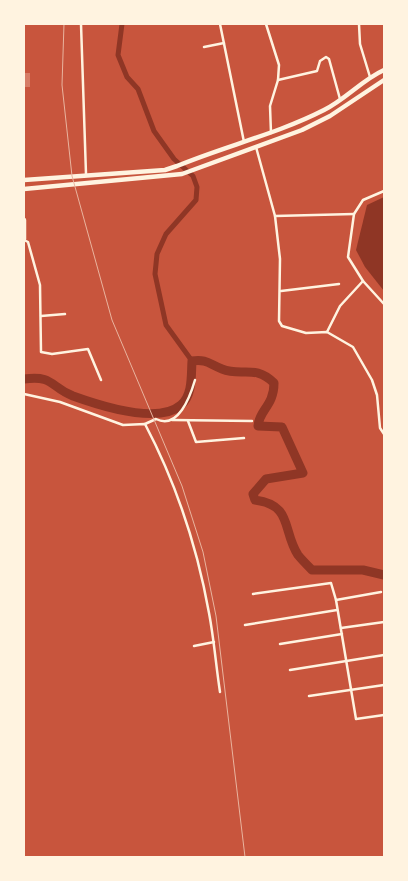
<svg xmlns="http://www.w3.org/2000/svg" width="408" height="881" font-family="'Alegreya Sans',sans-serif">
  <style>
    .water { fill: #8f3625 }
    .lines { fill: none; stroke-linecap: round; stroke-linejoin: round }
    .canal { stroke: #8f3625; stroke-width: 5 }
    .river { stroke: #8f3625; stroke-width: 9 }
    .building { fill: #d67c66 }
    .minor { stroke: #fff3e0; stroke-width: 2.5 }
    .primary { stroke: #fff3e0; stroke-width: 4.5 }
    .rail { stroke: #e9b49f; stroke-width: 1 }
  </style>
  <rect width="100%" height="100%" fill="#c8553d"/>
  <!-- water -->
  <polygon class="water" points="384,197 384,291 365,267 356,250 367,205"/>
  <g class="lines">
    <!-- canal -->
    <polyline class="canal" points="122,24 118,55 127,77 138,89 154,131 174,159 193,176 197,187 196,200 166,234 157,254 155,274 166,325 192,361"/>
    <!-- river -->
    <path class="river" d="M 24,379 C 54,375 50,387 73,396 C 98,405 158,425 181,405 C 193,395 191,375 192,361 C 207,359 209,364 222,369 C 242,377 255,364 274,383 C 274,406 259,410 258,426 L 282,427 L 303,473 L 266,479 L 253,494 L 255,500 C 293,505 282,530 298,555 C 302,560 307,565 312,570 L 363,570 L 384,575"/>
  </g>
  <!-- building -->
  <rect class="building" x="24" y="73" width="6" height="14"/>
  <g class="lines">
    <!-- minor -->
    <g class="minor">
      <polyline points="81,24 86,174"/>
      <polyline points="220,24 244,142"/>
      <polyline points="266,24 279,65 278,80 270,106 271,133"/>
      <polyline points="359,24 360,44 370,77"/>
      <polyline points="204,47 224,43"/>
      <polyline points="278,80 317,71 320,61 326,57 329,59 340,99"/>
      <polyline points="256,147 275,216 280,259 279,321 282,326 306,333 327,332 353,347 372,380 377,395 380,428 384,434"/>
      <polyline points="384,191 363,200 354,214 348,257 363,281 384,304"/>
      <polyline points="275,216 354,214"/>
      <polyline points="24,240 28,242 40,285 41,352 52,354 88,349 101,380"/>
      <polyline points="281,291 339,284"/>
      <polyline points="41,316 65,314"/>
      <polyline points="327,332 340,306 363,281"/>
      <path d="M 24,394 L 60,402 L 123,425 L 145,424 C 176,483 197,546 209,613 C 214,639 216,666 220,692"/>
      <polyline points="172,420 252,421"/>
      <polyline points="188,421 196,442 244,438"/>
      <path d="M 145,424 L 156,419 C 178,430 190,397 195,380"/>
      <polyline points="253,594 331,583 336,600 356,719 384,715"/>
      <polyline points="336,600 381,592"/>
      <polyline points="245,625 337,610"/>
      <polyline points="341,628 384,622"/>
      <polyline points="280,644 342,634"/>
      <polyline points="194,646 214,642"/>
      <polyline points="290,670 384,655"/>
      <polyline points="309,696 384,685"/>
    </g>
    <!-- primary -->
    <g class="primary">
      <path d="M 24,180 L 165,170 L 177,166 C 225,146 277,134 324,110 C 346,99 362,80 384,70"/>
      <polyline points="24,189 182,174 302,130 330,116 384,80"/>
      <polyline points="24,220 24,239"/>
    </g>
    <!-- rail -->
    <polyline class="rail" points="64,24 62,85 72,176 112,320 182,486 203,552 216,616 245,857"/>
  </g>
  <!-- border -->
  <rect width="408" height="881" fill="none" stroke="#fff3e0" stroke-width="50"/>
</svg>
